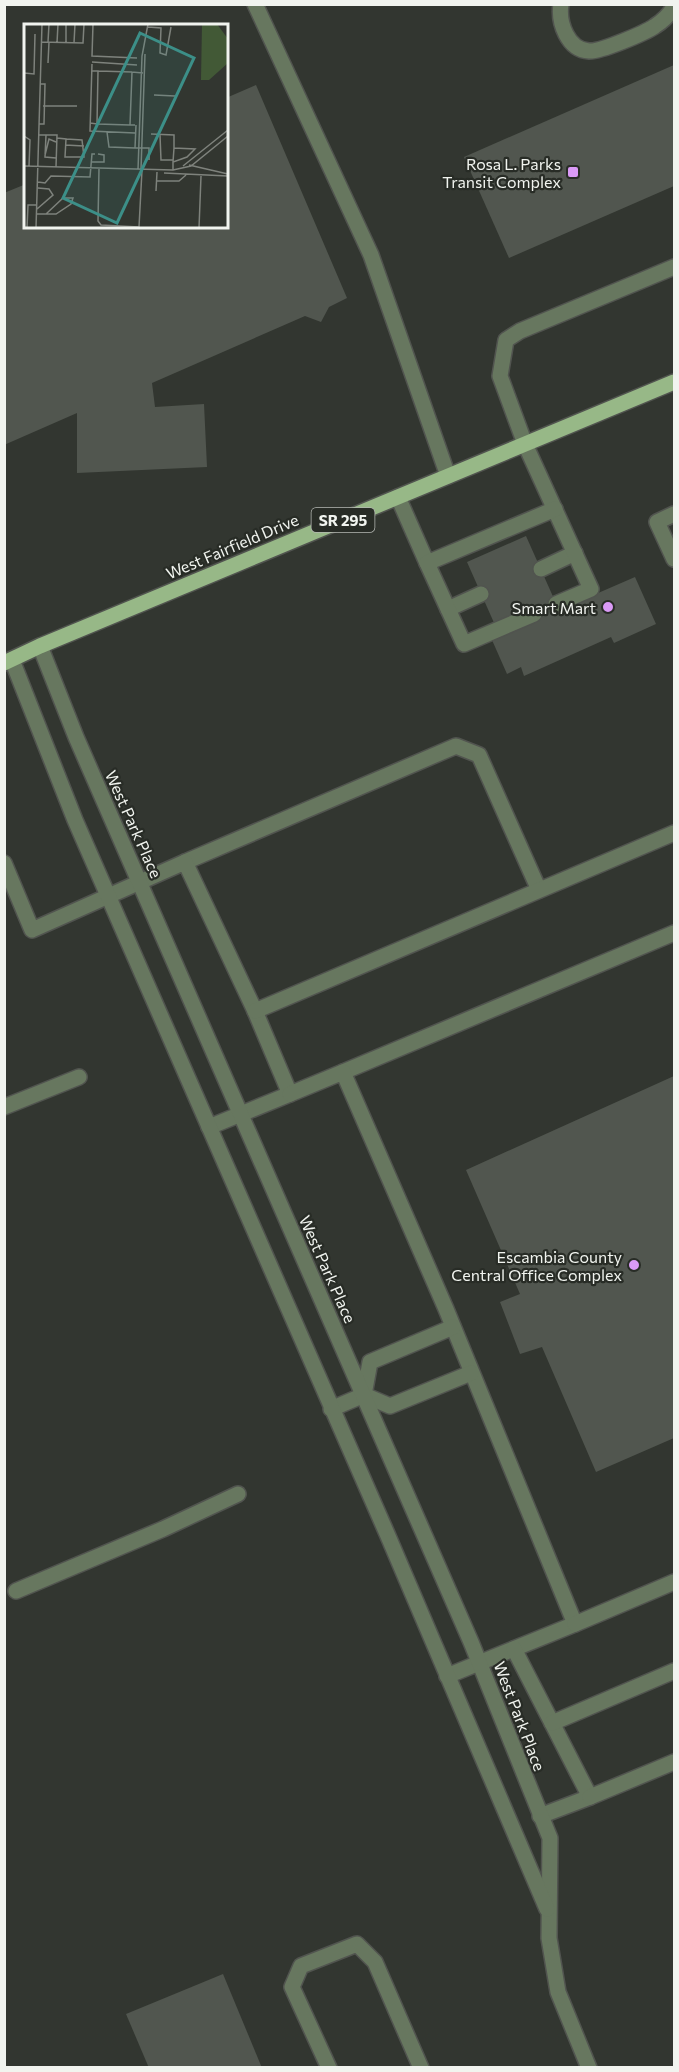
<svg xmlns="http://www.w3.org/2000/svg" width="679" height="2072" font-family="Commissioner,sans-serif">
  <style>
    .building { fill: #51564f }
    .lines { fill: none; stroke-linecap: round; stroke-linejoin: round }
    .lane-casing { stroke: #51544f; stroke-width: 18 }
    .street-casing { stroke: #51544f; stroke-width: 18 }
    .primary-casing { stroke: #51544f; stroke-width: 18 }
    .lane { stroke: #67775f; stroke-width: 15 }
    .street { stroke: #67775f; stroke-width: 15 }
    .primary { stroke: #97b887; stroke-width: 15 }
    .poi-dot { fill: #da9af6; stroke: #282c26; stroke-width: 2 }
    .labels { text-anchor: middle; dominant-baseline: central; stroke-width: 4.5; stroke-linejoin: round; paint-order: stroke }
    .shield { fill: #282c26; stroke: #b5b8b3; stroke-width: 1.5 }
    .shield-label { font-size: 15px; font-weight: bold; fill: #f1f4ef }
    .poi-label { font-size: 16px; fill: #f1f4ef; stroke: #282c26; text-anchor: end }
    .street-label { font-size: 16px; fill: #f1f4ef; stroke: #282c26 }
    .inset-road { fill: none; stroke: #7e827c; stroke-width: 1.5 }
    .view { fill: #3c8f88; fill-opacity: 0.15; stroke: #3c8f88; stroke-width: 3 }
    .inset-edge { fill: none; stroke: #f1f4ef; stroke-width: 3 }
  </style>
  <rect width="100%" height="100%" fill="#323630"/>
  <!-- building -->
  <g class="building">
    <polygon points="674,65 674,186 509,258 464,157"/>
    <polygon points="256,85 347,298 329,307 321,322 305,316 152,383 155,407 204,404 207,467 77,473 77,413 4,445 4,193 26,184 26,226 226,226 226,98"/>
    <polygon points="526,536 559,610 635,577 656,624 614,643 611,637 524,676 521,667 507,674 492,640 495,625 467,562"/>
    <polygon points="674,1076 674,1438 596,1472 542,1347 520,1354 500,1302 520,1294 466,1170"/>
    <polygon points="223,1974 262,2068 149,2068 126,2014"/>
  </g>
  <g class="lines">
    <!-- lane casing -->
    <g class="lane-casing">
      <g id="lane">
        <polyline points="255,4 371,255 448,476"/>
        <path d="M 561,4 C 558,23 568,50 589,51 C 600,52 645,33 655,26 C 663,21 669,15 674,7"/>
        <polyline points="398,497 427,563"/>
        <polyline points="674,514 657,522 674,559"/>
        <polyline points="541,569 575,553"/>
        <polyline points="556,604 591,589 525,444 500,376 506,340 520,331 674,267"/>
        <polyline points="448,609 481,594"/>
        <polyline points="534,614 464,644 427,563 555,509"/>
        <polyline points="185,862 456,746 479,755 539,890"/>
        <polyline points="4,863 32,930 185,862 255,1011 290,1094 209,1127"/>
        <polyline points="255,1011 674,833"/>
        <polyline points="343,1072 674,933"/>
        <polyline points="290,1094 343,1072 446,1309 575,1624 447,1676"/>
        <polyline points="4,1107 79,1077"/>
        <polyline points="364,1395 370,1362 453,1327"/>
        <polyline points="331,1409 364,1395 390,1406 471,1373"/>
        <polyline points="16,1591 163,1529 238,1494"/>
        <polyline points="575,1624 674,1582"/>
        <polyline points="514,1649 590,1797 540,1816"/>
        <polyline points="552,1723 674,1671"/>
        <polyline points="590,1797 674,1762"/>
        <polyline points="329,2068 292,1987 301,1966 357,1944 375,1962 421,2068"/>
      </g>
    </g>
    <!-- street casing -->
    <g class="street-casing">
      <g id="street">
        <polyline points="40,646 76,737 471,1642 550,1838 549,1938 558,1992 589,2068"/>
        <polyline points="12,660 75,820 388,1536 547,1909"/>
      </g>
    </g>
    <!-- primary casing -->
    <g class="primary-casing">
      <polyline id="primary" points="4,663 40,646 674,382"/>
    </g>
    <!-- lane -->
    <use href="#lane" class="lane"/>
    <!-- street -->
    <use href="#street" class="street"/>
    <!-- primary -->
    <use href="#primary" class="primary"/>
  </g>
  <!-- markers -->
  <g class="poi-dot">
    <rect x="567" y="166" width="12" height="12" rx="3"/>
    <circle cx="608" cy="607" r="6"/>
    <circle cx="634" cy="1265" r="6"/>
  </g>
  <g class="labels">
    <!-- shield labels -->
    <rect class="shield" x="311.5" y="508" width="63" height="24" rx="4.5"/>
    <g class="shield-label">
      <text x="343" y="520">SR 295</text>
    </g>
    <!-- poi labels -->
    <g class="poi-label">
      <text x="561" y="163">Rosa L. Parks<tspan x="561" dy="18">Transit Complex</tspan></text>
      <text x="596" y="607">Smart Mart</text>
      <text x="622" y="1256">Escambia County<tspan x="622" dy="18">Central Office Complex</tspan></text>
    </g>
    <!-- street labels -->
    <g class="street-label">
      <text transform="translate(232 546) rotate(-23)">West Fairfield Drive</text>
      <text transform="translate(134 824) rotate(66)">West Park Place</text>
      <text transform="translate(328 1269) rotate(66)">West Park Place</text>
      <text transform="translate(520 1716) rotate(69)">West Park Place</text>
    </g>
  </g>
  <!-- overview -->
  <g transform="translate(24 24)">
    <rect width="204" height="204" fill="#323630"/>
    <path d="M 178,0 L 193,0 L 204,15 L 204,39 L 185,56 L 177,56 Z" fill="#425936"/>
    <path class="inset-road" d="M 69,0 L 68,32 L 113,34M 124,3 L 137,4 L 136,29 L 142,31 L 147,3M 17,18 L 59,19 L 60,0M 24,18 L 25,0M 33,19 L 34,0M 42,19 L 42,0M 50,19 L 51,0M 68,38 L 113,41M 24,39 L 25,18M 68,40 L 66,107 L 111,109M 74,47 L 108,48M 0,49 L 10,50 L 11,10M 130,71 L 151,72M 19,82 L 53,82M 66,99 L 73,100 L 74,47 L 68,47M 15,100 L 20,100 L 21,60 L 16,60M 73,100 L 106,101M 111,101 L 106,101 L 108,48 L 119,49M 112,101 L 111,124 L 125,124 L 125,136M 83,108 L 85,123 L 111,124M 127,110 L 150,111 L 150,124M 15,111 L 22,111 L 21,133 L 32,134M 22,111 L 33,111 L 32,143M 136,111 L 137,136 L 149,136M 0,112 L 6,116 L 5,142M 33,114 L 42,115 L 41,133 L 60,133 L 58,116 L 42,115M 41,121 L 60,122M 21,131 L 25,115 L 32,118M 68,138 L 80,138 L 80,131 L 74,130M 149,138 L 150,124 L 171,125 L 163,133 L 149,138 L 149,146M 165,141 L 204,150M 0,142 L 149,146 L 167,142 L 204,112M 159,142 L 204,106M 75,145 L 74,197 L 77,201 L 115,203 L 118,146M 117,145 L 121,30M 114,146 L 118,32 L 124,0M 140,149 L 204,152M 133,157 L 155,157 L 162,151M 14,158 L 21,159 L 27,152 L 66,153 L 68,130 L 71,130M 132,167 L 133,148M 13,185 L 29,171 L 25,165 L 14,164M 13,190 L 32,190 L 47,180 L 49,174 L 39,174 L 22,190M 3,204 L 4,181 L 13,181M 12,204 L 18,0M 175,204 L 177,152"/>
    <path class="view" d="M 116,9 L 170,34 L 93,199 L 39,174 Z"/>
    <rect width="204" height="204" class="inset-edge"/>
  </g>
  <!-- border -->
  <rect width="679" height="2072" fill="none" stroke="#f1f4ef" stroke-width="12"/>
</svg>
